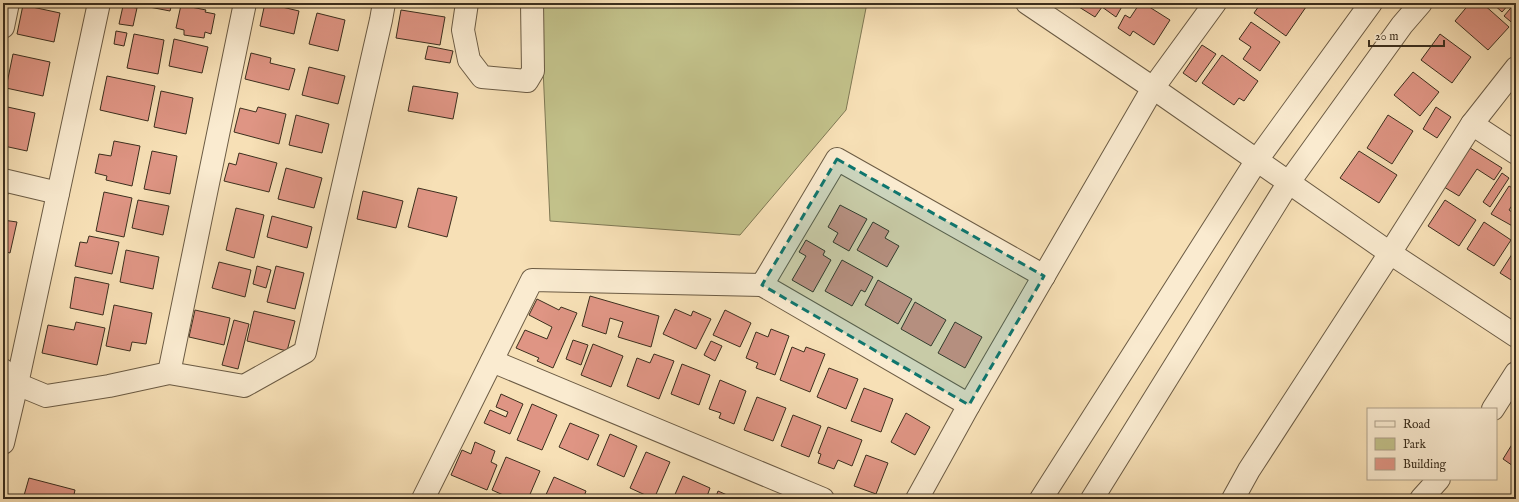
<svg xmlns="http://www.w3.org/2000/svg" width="1519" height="502" font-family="'IM FELL English',serif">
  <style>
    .green { fill: #c2c18a; stroke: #7f7854 }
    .building { fill: #df9584; stroke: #3c2f1e }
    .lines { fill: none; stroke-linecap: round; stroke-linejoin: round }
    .minor-casing { stroke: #6b5b44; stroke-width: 24 }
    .tertiary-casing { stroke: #6b5b44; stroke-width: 24 }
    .minor { stroke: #faebd0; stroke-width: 22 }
    .tertiary { stroke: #faebd0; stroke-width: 22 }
    .marked { fill: #0f766e; fill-opacity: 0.2; stroke: #0f766e; stroke-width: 3; stroke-dasharray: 8 5; stroke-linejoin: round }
  </style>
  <rect width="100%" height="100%" fill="#f7e0b6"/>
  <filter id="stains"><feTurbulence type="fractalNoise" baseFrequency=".005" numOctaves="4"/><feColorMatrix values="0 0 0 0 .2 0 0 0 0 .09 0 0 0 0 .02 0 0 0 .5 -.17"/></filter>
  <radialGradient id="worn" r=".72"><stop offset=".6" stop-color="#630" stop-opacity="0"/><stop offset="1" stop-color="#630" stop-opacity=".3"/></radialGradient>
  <!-- green -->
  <polygon class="green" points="540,3 867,3 846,110 740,235 550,221"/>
  <!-- building -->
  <g class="building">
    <polygon points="139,3 172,3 170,11 139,5"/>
    <polygon points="265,3 299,11 294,34 260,26"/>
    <polygon points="1082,3 1124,3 1116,17 1102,7 1095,17 1079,7"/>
    <polygon points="1140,3 1143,3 1170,20 1154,45 1133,31 1130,36 1118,28 1125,15 1130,18"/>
    <polygon points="1261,3 1300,3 1306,7 1286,36 1254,13"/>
    <polygon points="1470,3 1482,3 1509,27 1488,50 1455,21"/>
    <polygon points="1492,3 1510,3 1502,12"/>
    <polygon points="1515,3 1516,3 1516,26 1504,16"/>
    <polygon points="23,5 60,13 54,42 17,34"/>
    <polygon points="181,5 206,10 205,12 215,14 211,34 205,32 204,38 184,35 184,30 176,28"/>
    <polygon points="123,6 137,8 133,26 119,24"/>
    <polygon points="401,10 445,17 440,45 396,38"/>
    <polygon points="317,13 345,20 338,51 309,44"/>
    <polygon points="1251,22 1280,42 1260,71 1243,59 1251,47 1239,39"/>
    <polygon points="116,31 127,33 124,46 114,44"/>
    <polygon points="134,34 164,40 158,74 127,68"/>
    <polygon points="1440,34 1471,57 1452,83 1421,60"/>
    <polygon points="174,39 208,47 202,73 169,66"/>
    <polygon points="1202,45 1216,54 1196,82 1183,73"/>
    <polygon points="428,46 453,51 450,63 425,59"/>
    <polygon points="251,53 271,58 270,63 295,69 289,90 245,79"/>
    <polygon points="13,54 50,62 43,96 6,88"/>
    <polygon points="1222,55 1258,81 1244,101 1239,98 1234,105 1202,83"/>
    <polygon points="309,67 345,76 338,104 302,95"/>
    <polygon points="1413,72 1439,92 1420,116 1394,95"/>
    <polygon points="107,76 155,86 148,121 100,110"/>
    <polygon points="413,86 458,93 453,119 408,111"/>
    <polygon points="161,91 193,98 186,134 154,127"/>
    <polygon points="1516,92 1516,102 1511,99"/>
    <polygon points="3,106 35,113 27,151 4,146 7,131 3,130"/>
    <polygon points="258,107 286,114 279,144 234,132 240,108 256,112"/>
    <polygon points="1436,107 1451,117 1437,138 1423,129"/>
    <polygon points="296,115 329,124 322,153 289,145"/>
    <polygon points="1388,115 1413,131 1392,164 1367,148"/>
    <polygon points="114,141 140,146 132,186 106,180 107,176 95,173 99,154 111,156"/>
    <polygon points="1470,148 1502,168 1494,180 1477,169 1459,196 1444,187"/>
    <polygon points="152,151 177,156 170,194 144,189"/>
    <polygon points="1359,151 1397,175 1379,203 1340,178"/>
    <polygon points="239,153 277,163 269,192 224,181 229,163 236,165"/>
    <polygon points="286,168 322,178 314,208 278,199"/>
    <polygon points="1502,173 1509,178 1490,207 1483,202"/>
    <polygon points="1509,186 1516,190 1516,202 1515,201 1509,210 1516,215 1516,228 1491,214"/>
    <polygon points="418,188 457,197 447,237 408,227"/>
    <polygon points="363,191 403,201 396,228 357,219"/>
    <polygon points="3,192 8,193 4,213 3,212"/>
    <polygon points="104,192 132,198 124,237 96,231"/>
    <polygon points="138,200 169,206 163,235 132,228"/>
    <polygon points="1445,200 1476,220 1459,246 1428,226"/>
    <polygon points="840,205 867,219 849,251 833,242 838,233 828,227"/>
    <polygon points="236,208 264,215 254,258 226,250"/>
    <polygon points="272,216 312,227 307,248 267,237"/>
    <polygon points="3,220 17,222 10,253 3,251"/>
    <polygon points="873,222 889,231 885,238 899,246 887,267 857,250"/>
    <polygon points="1484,222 1511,240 1494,266 1467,249"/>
    <polygon points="89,236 119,242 112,274 75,266 80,242 87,243"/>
    <polygon points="806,240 825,251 823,255 831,260 813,292 792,280 806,256 799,252"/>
    <polygon points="1516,248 1516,283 1500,273"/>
    <polygon points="126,250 159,257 153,289 120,282"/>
    <polygon points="842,260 873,277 865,292 861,290 852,306 825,291"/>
    <polygon points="219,262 251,270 245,297 212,288"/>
    <polygon points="3,264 7,265 4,284 7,285 5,297 3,297"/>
    <polygon points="257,266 271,270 266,288 253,284"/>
    <polygon points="276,266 304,273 295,309 267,302"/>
    <polygon points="75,277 109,284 103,315 70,308"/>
    <polygon points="878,280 912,299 898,324 865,305"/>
    <polygon points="590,296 659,316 651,347 618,337 623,322 610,318 606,334 582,326"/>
    <polygon points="537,299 559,310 561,307 577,313 553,368 537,361 539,358 516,348 525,330 547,339 552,327 529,315"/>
    <polygon points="915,302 946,320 931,346 901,329"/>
    <polygon points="114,305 152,313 146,344 132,342 130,351 106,346"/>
    <polygon points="675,309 691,316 693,311 711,319 696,349 663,334"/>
    <polygon points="195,310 230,318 224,345 189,337"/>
    <polygon points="725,310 751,323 740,347 713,335"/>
    <polygon points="254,311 295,321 287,351 247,341"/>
    <polygon points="234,320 249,324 238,369 222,365"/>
    <polygon points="76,322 105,328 97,365 42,353 48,325 74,330"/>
    <polygon points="955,322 982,337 965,368 938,353"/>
    <polygon points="771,329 789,336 775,375 756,368 758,363 746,358 756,332 768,337"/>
    <polygon points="573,340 588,345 581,365 566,359"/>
    <polygon points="711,341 722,346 715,361 704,355"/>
    <polygon points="593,344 623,356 611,387 581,375"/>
    <polygon points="792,347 804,352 806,347 825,354 810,392 780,380"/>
    <polygon points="654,354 674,361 659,399 627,386 637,358 650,363"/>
    <polygon points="682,364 710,375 699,405 671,394"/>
    <polygon points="829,368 858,379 846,409 817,397"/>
    <polygon points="720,380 746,391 734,424 719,418 721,413 709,409"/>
    <polygon points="864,388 893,399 881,432 851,421"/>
    <polygon points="501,394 523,404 510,434 484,423 490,410 506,417 508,412 496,407"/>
    <polygon points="757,397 786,408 773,441 744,430"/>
    <polygon points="532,404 557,415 542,450 517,440"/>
    <polygon points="906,413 930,427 915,455 891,442"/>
    <polygon points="793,415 821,426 809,457 781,446"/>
    <polygon points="570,423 599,435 588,460 559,447"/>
    <polygon points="828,427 862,440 852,466 838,460 834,469 818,463 821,454 818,453"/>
    <polygon points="610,434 637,446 624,477 597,465"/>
    <polygon points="1516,438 1516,468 1503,459"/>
    <polygon points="475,442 495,451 491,462 497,465 487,490 451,475 462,450 471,454"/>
    <polygon points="646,452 670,462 654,499 630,488"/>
    <polygon points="866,455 888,463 876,494 854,486"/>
    <polygon points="506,457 540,471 528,499 512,499 492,490"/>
    <polygon points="683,476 710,488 706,499 673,499"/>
    <polygon points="554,477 586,491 583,499 544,499"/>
    <polygon points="29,478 75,490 73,499 23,499"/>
    <polygon points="718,491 736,499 715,499"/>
    <polygon points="595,495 604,499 594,499"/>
  </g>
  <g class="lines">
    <!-- minor casing -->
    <g class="minor-casing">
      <g id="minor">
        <polyline points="467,3 463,30 469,60 482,77 527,81 533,71 532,3"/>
        <polyline points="1027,3 1153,88 1390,253 1516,336"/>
        <polyline points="3,27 8,3"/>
        <polyline points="1472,124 1516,153"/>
        <polyline points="3,180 58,193"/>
        <polyline points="762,285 969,405"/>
        <polyline points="492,361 823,499"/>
        <polyline points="3,370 17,384 46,396 109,386 169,373 244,386 305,352 381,20 384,3"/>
        <polyline points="169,373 245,3"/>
        <polyline points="1493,409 1516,373"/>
        <polyline points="3,443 17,384 99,3"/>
        <polyline points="423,499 532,280 762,285 837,159 1044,276"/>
        <polyline points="917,499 969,405 1153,88 1215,3"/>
        <polyline points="1233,499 1249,470 1390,253 1472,124 1516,68"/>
        <polyline points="1421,499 1439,479"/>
      </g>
    </g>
    <!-- tertiary casing -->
    <g class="tertiary-casing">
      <g id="tertiary">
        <polyline points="1041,499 1257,160 1371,3"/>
        <polyline points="1092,499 1289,182 1402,25 1421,3"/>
      </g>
    </g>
    <!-- minor -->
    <use href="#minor" class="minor"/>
    <!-- tertiary -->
    <use href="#tertiary" class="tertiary"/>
  </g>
  <!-- marked area -->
  <path class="marked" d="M 837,159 L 1044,276 L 969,405 L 762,285 Z"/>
  <!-- margin -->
  <rect width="1519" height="502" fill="none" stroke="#f7e0b6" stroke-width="16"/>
  <rect x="4" y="4" width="1511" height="494" fill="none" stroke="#3c2f1e" stroke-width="2"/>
  <rect x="8" y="8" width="1503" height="486" fill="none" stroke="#3c2f1e"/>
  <!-- legend -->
  <rect x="1367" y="408" width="130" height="72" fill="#faebd0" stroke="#aea089"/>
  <rect x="1375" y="421" width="20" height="6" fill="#faebd0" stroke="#aea089"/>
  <text x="1403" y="428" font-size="12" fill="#3c2f1e">Road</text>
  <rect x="1375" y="438" width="20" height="12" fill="#c2c18a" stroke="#aea089"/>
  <text x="1403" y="448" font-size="12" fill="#3c2f1e">Park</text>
  <rect x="1375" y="458" width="20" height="12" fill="#df9584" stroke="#aea089"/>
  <text x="1403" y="468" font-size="12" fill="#3c2f1e">Building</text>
  <!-- scale -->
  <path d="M1369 40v6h75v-6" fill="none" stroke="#3c2f1e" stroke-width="2"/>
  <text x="1375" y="40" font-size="12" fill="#3c2f1e" stroke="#faebd0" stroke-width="3" paint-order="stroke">20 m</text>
  <rect width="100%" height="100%" filter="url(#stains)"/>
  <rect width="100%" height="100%" fill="url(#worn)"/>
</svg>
